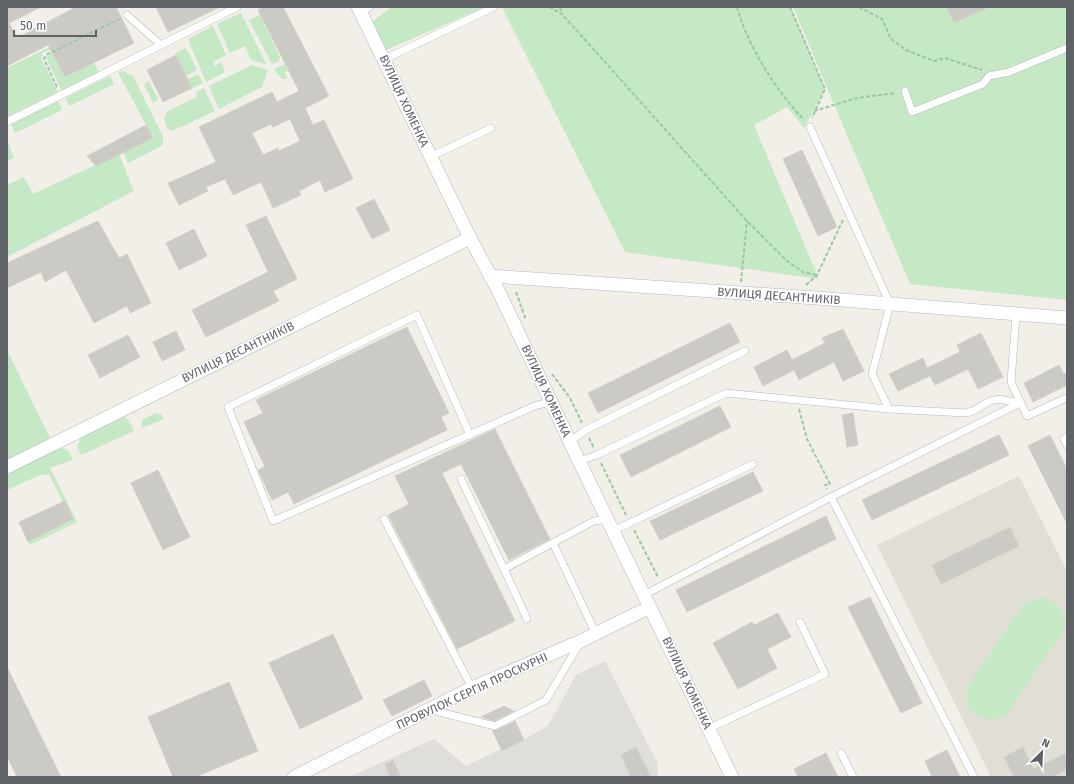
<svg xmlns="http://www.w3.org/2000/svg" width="1074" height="784" font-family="'Fira Sans',sans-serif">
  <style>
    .industrial { fill: #e0deda }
    .education { fill: #e1ded6 }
    .green { fill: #c5e8c5 }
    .building { fill: #cccac5; stroke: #d6d1c6; fill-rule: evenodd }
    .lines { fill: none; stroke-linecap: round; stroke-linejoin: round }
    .service-casing { stroke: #b5b8bc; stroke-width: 8 }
    .minor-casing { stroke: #b5b8bc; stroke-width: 14 }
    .path { stroke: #9cc7a9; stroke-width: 2; stroke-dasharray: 4 2; stroke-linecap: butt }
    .service { stroke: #fff; stroke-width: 7 }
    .minor { stroke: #fff; stroke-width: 13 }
    .labels { text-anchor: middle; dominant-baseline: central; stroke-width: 3; stroke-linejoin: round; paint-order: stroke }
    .street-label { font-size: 12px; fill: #5f6368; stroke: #fff }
  </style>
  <rect width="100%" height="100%" fill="#f1efe8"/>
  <!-- industrial -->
  <polygon class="industrial" points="605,661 657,762 658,777 349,777 434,739 466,766 501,749 503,751 548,726 576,675"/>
  <!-- education -->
  <polygon class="education" points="1019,476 1067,571 1067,777 991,777 877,545"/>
  <!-- green -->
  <g class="green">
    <polygon points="392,7 485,7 386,50 373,21"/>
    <polygon points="502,7 791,7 825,89 804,128 787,107 754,125 819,279 625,252"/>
    <polygon points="793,7 1067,7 1067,300 910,284"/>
    <polygon points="119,13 121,17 43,53 41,58 58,92 7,117 7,68"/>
    <polygon points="241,13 266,64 251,60 245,46 230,53 217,24"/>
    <polygon points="260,15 280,57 279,61 272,64 249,20"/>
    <polygon points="213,26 226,55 213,62 215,66 221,62 225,72 206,82 188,39"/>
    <polygon points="186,48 197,70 186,76 175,53"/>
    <polygon points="52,53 65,78 94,63 99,72 62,91 46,58"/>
    <polygon points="285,64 288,71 285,72 287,79 282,79 274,69"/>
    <polygon points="252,65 268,70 262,87 219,109 209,86"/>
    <polygon points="123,71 133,76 163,137 163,145 128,163 123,153 153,138 118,72"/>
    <polygon points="198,74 203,83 192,88 188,79"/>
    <polygon points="110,76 114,84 69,106 65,98"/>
    <polygon points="149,81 158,100 153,103 144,84"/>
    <polygon points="204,88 215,111 172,131 167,128 164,118 168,111 197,97 196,92"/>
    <polygon points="58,101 62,110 15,133 11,124"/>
    <polygon points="7,140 14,158 7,161"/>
    <polygon points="119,154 134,191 7,257 7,185 24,177 33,194"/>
    <polygon points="7,350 53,444 7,467"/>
    <polygon points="156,413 161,414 164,419 142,428 142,420"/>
    <polygon points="124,416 129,421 134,431 81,455 77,447 81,438"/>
    <polygon points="63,448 69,452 73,460 50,468 77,522 30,545 28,542 73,519 65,502 60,503 62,500 49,474 40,475 7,490 7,476 21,464"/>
    <path d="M 1043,598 C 1061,602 1069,617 1062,633 L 1007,714 C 989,728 959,713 968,688 C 971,679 979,670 984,662 C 997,644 1010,625 1022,606 L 1032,600 Z"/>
  </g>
  <!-- building -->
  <g class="building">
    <polygon points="7,7 41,7 9,23 17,38 76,7 116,7 134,43 65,77 48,45 7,66"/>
    <polygon points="156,7 220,7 168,32"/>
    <path d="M 264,7 L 283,7 L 329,96 L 305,108 L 313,125 L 324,120 L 353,179 L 325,192 L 320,180 L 299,191 L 301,195 L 273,208 L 261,182 L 233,195 L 225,179 L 206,187 L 208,191 L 179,205 L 168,183 L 216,162 L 199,127 L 272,92 L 277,102 L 299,91 L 258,10 ZM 290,119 L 300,141 L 279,151 L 278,148 L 263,155 L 252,133 L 271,124 L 273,127 Z"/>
    <polygon points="947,7 989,7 954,23"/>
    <polygon points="176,55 192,88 163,102 147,70"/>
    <polygon points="146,125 153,138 96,166 87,156"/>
    <polygon points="802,150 837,227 818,236 783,159"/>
    <polygon points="374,199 390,230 372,239 356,208"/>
    <polygon points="266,216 297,279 273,291 279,301 206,337 192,310 268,272 246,225"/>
    <polygon points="98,221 119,258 127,254 151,303 130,313 127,306 94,323 66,270 45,282 41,272 7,288 7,263"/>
    <polygon points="194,229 207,256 179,270 166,243"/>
    <polygon points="730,323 740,342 598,413 588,393"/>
    <polygon points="407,327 449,413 441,417 447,430 294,504 288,492 272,500 258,470 265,467 244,422 263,413 256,400"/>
    <polygon points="843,329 864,371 843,381 834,362 799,380 794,370 763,386 754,367 787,350 792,360 825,343 822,338"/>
    <polygon points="176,331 185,350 162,361 153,342"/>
    <polygon points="981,333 1003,377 978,389 968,369 935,385 930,376 898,391 889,374 923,358 927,368 960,352 957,345"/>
    <polygon points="128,335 140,357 100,378 88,355"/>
    <polygon points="1059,365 1064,374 1067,372 1067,385 1033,402 1024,383"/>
    <polygon points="720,406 731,427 631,477 620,455"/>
    <polygon points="853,413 858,445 847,447 842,415"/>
    <polygon points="495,429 550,539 509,560 461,464 442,473 515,621 457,649 388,515 409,504 395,476"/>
    <polygon points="999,435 1009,455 872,520 862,500"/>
    <polygon points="1050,435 1067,469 1067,524 1028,446"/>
    <polygon points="158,470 190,537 163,550 131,483"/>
    <polygon points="753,472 763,491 660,540 650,521"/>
    <polygon points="65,501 73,519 28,542 19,522"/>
    <polygon points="826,516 836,539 687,612 676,590"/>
    <polygon points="1010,527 1019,546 941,584 932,565"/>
    <polygon points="870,597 922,703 901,713 848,607"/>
    <polygon points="778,613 791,637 767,649 777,668 738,689 713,643 752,622 754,625"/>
    <polygon points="333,634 363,699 300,729 269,663"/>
    <polygon points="7,667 61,777 17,777 7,756"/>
    <polygon points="424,680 432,696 392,716 383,700"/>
    <polygon points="229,682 258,751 195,777 173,777 148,717"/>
    <polygon points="504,706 514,711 494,721 481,717"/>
    <polygon points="515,721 524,740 502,751 492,730 497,730"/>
    <polygon points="636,747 651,777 631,777 621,755"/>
    <polygon points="1023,747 1033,769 1067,753 1067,770 1051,777 1014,777 1004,757"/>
    <polygon points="947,750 960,777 932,777 925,761"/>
    <polygon points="826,753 838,777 798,777 794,769"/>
    <polygon points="393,760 400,775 390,777 385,764"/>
  </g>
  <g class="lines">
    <!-- service casing -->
    <g class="service-casing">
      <g id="service">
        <polyline points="361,12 370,7"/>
        <polyline points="127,15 161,45"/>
        <polyline points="385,59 494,7"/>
        <polyline points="905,91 912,112 983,84 989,76 1009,72 1067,48"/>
        <polyline points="7,122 237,7"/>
        <path d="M 810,127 L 890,304 L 872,374 L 889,409 L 966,413 C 979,410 978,407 988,402 C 998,397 1010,401 1020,403"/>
        <polyline points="430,157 491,128"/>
        <polyline points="1016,315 1011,382 1027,416 1064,399"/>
        <polyline points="470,435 417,315 228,407 273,521 537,405 552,402"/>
        <polyline points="1067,437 1064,439 1067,445"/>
        <polyline points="570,441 586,430 745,351"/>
        <polyline points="579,461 597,455 726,393 889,409"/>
        <polyline points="461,479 504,569 594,521 607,519"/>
        <polyline points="831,497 974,777"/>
        <polyline points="384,519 472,688"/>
        <polyline points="613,531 753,464"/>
        <polyline points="553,543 596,634"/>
        <polyline points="504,569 527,619"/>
        <polyline points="644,595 831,497 1020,403"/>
        <polyline points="431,710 495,726 546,700 580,643"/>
        <polyline points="708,729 825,674 800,622"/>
        <polyline points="841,753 853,777"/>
      </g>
    </g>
    <!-- minor casing -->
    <g class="minor-casing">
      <g id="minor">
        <polyline points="358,7 470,238 498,290 579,461 732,777"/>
        <polyline points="490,276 817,298 1067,318"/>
        <polyline points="7,467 470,238"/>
        <polyline points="294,777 472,688 581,641 650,607"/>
      </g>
    </g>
    <!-- path -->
    <g class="path">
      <polyline points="549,7 562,14 747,221 787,261 803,272 817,275"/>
      <polyline points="560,7 562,14"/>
      <path d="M 737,7 C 748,47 776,90 804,120"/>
      <polyline points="790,7 825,89 812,118"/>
      <polyline points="859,7 882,19 891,39 906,50 934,61 945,58 982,70"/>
      <polyline points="57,87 44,59 46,55 119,19"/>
      <polyline points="814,111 857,98 896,93"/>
      <polyline points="741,282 747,221"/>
      <polyline points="806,285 817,275 843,220"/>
      <polyline points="516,292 526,320"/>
      <polyline points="552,374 570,398 582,423"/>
      <polyline points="799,409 807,439 830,484 825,485 827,489"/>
      <polyline points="589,438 594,448"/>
      <polyline points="601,463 626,515"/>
      <polyline points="634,530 658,577"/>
    </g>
    <!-- service -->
    <use href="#service" class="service"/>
    <!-- minor -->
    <use href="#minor" class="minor"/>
  </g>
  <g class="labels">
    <!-- street labels -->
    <g class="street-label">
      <text transform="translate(404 101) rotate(65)">ВУЛИЦЯ ХОМЕНКА</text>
      <text transform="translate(779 296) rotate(4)">ВУЛИЦЯ ДЕСАНТНИКІВ</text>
      <text transform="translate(238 352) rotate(-26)">ВУЛИЦЯ ДЕСАНТНИКІВ</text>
      <text transform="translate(546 391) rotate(65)">ВУЛИЦЯ ХОМЕНКА</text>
      <text transform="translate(687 683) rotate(65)">ВУЛИЦЯ ХОМЕНКА</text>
      <text transform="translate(472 691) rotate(-25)">ПРОВУЛОК СЕРГІЯ ПРОСКУРНІ</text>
    </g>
  </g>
  <!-- border -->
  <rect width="1074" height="784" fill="none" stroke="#5f6368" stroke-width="16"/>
  <!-- north arrow -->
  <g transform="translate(1042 752) rotate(24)" stroke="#ffffff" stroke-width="3" paint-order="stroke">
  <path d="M0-3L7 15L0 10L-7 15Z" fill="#5f6368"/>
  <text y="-6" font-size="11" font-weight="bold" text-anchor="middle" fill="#5f6368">N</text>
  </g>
  <!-- scale -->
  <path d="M14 30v6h82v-6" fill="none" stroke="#5f6368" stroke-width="2"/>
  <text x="20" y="30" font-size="12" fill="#5f6368" stroke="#ffffff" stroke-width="3" paint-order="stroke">50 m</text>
</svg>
